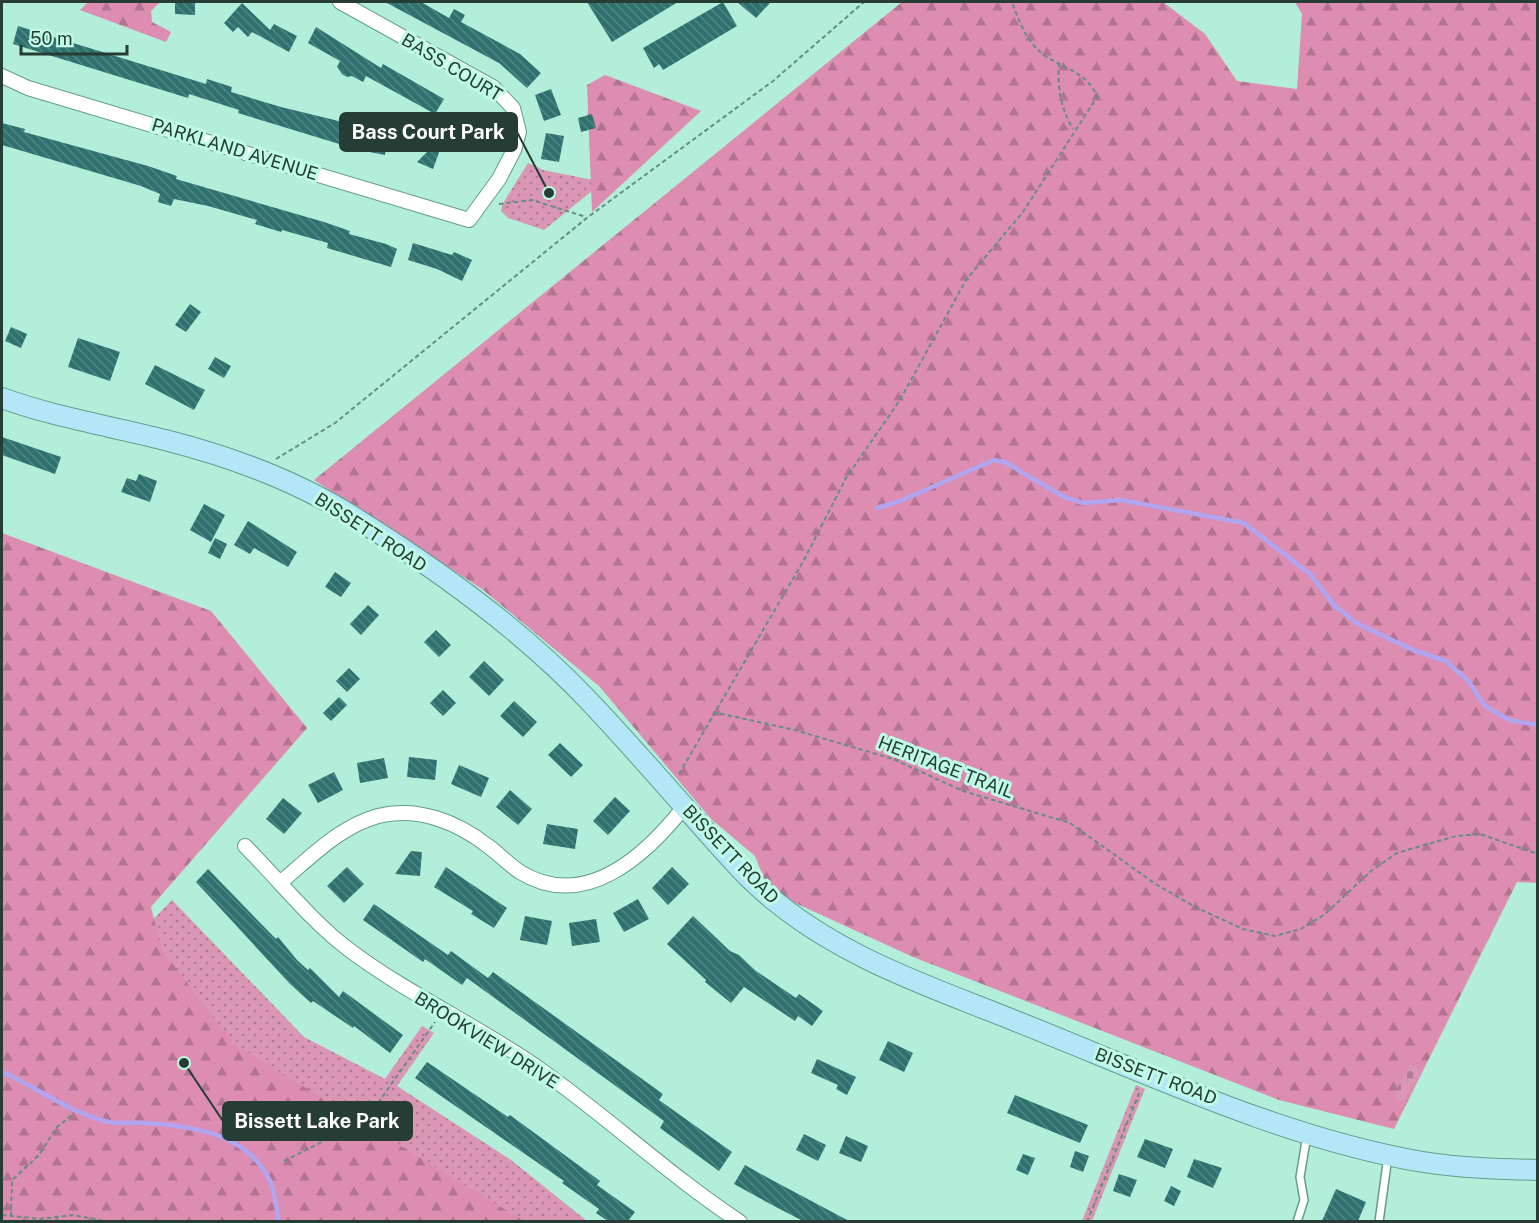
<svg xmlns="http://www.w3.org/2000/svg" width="1539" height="1223" font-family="'Public Sans',sans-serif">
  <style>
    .green { fill: url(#green-dots) }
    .forest { fill: url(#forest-firs) }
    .cemetery { fill: url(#cemetery-stones) }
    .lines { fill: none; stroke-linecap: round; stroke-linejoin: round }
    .stream { stroke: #b1a5f0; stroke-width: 4.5 }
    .building { fill: url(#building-back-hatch) }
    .lane-casing { stroke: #649e8a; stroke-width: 10 }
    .street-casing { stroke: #649e8a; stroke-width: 16 }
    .secondary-casing { stroke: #649e8a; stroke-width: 22 }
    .path { stroke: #668e80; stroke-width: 2; stroke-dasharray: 4.5 3; stroke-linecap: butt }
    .lane { stroke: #fff; stroke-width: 7 }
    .street { stroke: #fff; stroke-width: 14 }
    .secondary { stroke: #b3e7f8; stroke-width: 20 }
    .labels { text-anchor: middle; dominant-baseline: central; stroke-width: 6; stroke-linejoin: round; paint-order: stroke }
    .street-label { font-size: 18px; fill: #253d35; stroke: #bffbe6 }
    .leader { fill: none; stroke: #253d35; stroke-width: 2 }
    .callout-dot { fill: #253d35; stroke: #bffbe6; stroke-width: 2 }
    .callout { fill: #253d35; stroke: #253d35; stroke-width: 2 }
    .callout-label { font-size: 20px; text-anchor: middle; font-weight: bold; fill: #fff }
  </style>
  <defs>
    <pattern id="green-dots" width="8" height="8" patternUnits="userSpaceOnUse" patternTransform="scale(1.5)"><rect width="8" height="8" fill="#da97b5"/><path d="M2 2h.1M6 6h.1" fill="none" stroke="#b17c94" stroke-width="1.8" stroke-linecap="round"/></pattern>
    <pattern id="forest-firs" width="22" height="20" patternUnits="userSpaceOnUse" patternTransform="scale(1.5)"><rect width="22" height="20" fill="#dc8db1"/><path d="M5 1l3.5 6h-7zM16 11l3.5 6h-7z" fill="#b27491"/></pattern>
    <pattern id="cemetery-stones" width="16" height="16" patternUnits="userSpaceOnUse" patternTransform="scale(1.5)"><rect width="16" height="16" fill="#da97b5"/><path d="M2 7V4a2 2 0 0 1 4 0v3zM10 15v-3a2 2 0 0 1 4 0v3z" fill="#b17c94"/></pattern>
    <pattern id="building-back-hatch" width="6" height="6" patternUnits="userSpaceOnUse" patternTransform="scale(1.5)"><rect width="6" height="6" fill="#2e716e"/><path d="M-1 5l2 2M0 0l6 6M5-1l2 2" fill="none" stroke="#528683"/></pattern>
  </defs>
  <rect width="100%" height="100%" fill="#b2eed9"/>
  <!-- green -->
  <g class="green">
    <polygon points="528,163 543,170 603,182 544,230 508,218 501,211 502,205"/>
    <polygon points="172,900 304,1037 385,1079 422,1026 434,1033 397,1086 511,1160 587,1221 291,1221 10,1067"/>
    <polygon points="1136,1085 1145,1089 1092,1221 1082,1221"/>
  </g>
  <!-- forest -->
  <g class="forest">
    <polygon points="88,2 160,2 151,11 152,22 171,32 166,42 80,10"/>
    <polygon points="902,2 1163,2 1205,34 1237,81 1297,89 1302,14 1295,2 1537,2 1537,883 1517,882 1394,1129 1279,1100 913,957 769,891 755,856 711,819 599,686 482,589 314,480"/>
    <polygon points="605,75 701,111 592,212 587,85"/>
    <polygon points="2,533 211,611 307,728 151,907 162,950 234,1044 524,1221 2,1221"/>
  </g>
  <!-- cemetery -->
  <polygon class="cemetery" points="1410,1065 1421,1071 1404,1102 1393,1096"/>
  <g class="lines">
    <!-- stream -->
    <g class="stream">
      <polyline points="877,508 900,501 994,460 1005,462 1064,497 1083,503 1121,500 1244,523 1310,574 1335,606 1358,624 1413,650 1446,661 1469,682 1485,706 1509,720 1538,725"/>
      <path d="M 2,1072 C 38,1088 69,1113 109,1122 C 120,1124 133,1122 145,1123 C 193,1126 247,1133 270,1181 C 276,1193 276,1209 279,1222"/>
    </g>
  </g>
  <!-- building -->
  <g class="building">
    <polygon points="175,2 195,2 195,15 175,14"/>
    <polygon points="385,2 421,2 449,18 454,9 465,15 461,22 520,54 541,73 527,88 499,63"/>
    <polygon points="587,2 678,2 612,42"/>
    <polygon points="723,2 737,26 663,70 659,64 654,68 643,48"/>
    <polygon points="737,2 771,2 756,18"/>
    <polygon points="242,3 270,30 274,24 297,36 289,52 252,32 248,37 238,27 233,32 224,23"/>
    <polygon points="18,26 206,84 207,79 232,87 231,92 281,107 351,124 349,130 388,137 385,155 359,150 238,113 239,110 189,94 188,98 13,44"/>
    <polygon points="316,27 381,68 383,64 444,99 435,114 366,76 363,82 352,76 347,77 342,74 337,67 340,61 308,43"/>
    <polygon points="551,89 561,115 544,121 535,95"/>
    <polygon points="466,112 484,130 471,144 452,126"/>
    <polygon points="592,114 596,128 581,132 578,118"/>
    <polygon points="2,123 25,129 24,132 148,166 177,176 176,179 324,222 350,231 349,234 386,244 397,249 391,267 327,248 328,243 282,230 281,232 255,224 257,220 208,206 174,199 171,206 158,202 160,194 141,186 2,145"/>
    <polygon points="446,133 433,169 417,162"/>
    <polygon points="546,133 564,136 559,162 541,159"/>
    <polygon points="413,243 452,255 454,252 472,260 462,281 437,269 408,260"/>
    <polygon points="190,304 201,312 186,332 175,325"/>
    <polygon points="11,327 27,334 21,348 5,341"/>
    <polygon points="78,338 120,352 110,381 68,367"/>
    <polygon points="215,357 231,366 224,378 208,369"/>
    <polygon points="155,365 205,390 194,410 145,384"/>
    <polygon points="2,437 61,457 55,474 2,455"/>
    <polygon points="139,474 157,481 150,502 121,492 127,478 136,481"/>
    <polygon points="204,504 225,515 211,542 190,530"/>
    <polygon points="248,521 297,552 288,567 254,548 250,554 234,545"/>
    <polygon points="215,538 227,544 220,559 208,553"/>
    <polygon points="335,572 351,583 341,597 325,587"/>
    <polygon points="368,605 379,615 361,635 350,624"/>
    <polygon points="436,630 451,645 439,657 424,642"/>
    <polygon points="484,661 504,680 489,696 469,677"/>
    <polygon points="349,668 360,679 347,692 336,681"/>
    <polygon points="443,690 456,703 443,716 430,703"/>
    <polygon points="339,697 347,705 331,721 323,713"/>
    <polygon points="514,701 537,722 523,737 500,716"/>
    <polygon points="560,743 583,765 571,777 548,755"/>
    <polygon points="409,757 437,760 435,780 407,777"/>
    <polygon points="384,758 388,778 360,783 357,763"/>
    <polygon points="459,765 489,778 481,797 451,784"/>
    <polygon points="334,772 343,790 318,803 308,785"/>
    <polygon points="510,790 532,809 518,825 496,807"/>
    <polygon points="615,797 630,811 608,835 593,821"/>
    <polygon points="283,798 302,813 284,834 266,819"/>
    <polygon points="547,824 578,829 575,849 543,844"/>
    <polygon points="411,851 422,852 420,876 395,874"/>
    <polygon points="347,867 364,884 344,903 327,886"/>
    <polygon points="446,867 507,908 494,928 471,914 473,911 434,887"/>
    <polygon points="672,867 689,884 668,905 652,888"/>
    <polygon points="208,869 272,935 276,939 278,937 297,960 308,970 310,968 339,997 343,991 403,1035 390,1053 354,1026 353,1028 313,1001 311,1003 290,984 196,882"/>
    <polygon points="638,899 649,919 624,932 613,913"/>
    <polygon points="374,904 448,955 451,951 488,978 493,972 663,1094 659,1100 732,1152 719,1171 660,1128 664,1121 467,978 462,985 425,959 423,962 363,920"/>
    <polygon points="525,916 552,921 547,945 520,940"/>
    <polygon points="693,916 730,951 739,955 756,971 796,998 799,994 823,1011 812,1026 798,1016 795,1021 744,987 731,1003 705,982 706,980 667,944"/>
    <polygon points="596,919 600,942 572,946 569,923"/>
    <polygon points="888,1041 913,1053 904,1072 879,1060"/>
    <polygon points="817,1059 856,1077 847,1095 836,1089 838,1085 811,1073"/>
    <polygon points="427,1062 508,1117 510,1115 600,1181 597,1185 635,1212 628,1221 608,1221 596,1213 599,1209 562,1183 564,1181 415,1078"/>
    <polygon points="1015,1095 1088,1125 1080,1143 1007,1113"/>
    <polygon points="804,1134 826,1145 818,1161 796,1150"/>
    <polygon points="846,1136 868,1146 861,1162 839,1153"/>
    <polygon points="1145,1139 1173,1149 1165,1168 1137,1157"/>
    <polygon points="1075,1151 1089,1156 1083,1172 1070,1167"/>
    <polygon points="1023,1154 1035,1158 1028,1175 1016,1170"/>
    <polygon points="1194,1159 1222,1168 1213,1188 1187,1177"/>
    <polygon points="745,1165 770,1179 849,1221 803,1221 774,1206 734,1184"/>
    <polygon points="1119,1174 1137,1180 1130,1197 1113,1191"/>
    <polygon points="1171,1186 1181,1191 1174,1206 1164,1201"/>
    <polygon points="1336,1189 1366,1202 1358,1221 1322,1221"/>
  </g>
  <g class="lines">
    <!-- lane casing -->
    <g class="lane-casing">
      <g id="lane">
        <polyline points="1297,1222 1304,1200 1300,1177 1307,1135"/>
        <polyline points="1379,1222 1388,1156"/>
      </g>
    </g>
    <!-- street casing -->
    <g class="street-casing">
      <g id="street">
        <polyline points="2,76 28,88 469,220 499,179 514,150 519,132 513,108 493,87 340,2"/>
        <path d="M 245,846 C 279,880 310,920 348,949 C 409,995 479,1026 541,1070 C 609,1118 670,1176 740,1222"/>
        <path d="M 281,882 C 311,857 339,827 378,816 C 418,806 457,822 488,846 C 499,854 508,864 520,872 C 585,912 646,855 684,807"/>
      </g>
    </g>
    <!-- secondary casing -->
    <g class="secondary-casing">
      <path id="secondary" d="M 2,398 C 54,417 110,426 165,440 C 232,457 302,483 360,521 C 438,570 526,634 589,701 C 626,740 661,780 696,820 C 722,849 746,878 776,902 C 846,959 931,987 1013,1020 C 1145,1072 1282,1138 1423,1162 C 1461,1168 1499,1169 1538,1170"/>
    </g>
    <!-- path -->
    <g class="path">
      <path d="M 1059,63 C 1057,87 1061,109 1073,129"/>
      <polyline points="499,204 532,200 586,217"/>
      <polyline points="276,459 335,423 588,217 773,81 864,2"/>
      <polyline points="713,712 795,730 893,759 963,791 1070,823 1154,883 1195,907 1243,929 1275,936 1301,929 1324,915 1371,871 1397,853 1456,836 1480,834 1538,854"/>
      <path d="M 679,774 L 804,560 L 846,478 L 900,400 L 966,280 L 1023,212 L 1097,97 C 1089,74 1066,69 1047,57 C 1028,45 1019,22 1012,2"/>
      <polyline points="284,1161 366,1120 435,1022"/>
      <polyline points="2,1215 40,1219 73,1215 110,1222"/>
      <polyline points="11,1216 12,1180 39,1155 57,1127 72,1115"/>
      <polyline points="1087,1222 1140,1091"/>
    </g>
    <!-- lane -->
    <use href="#lane" class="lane"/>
    <!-- street -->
    <use href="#street" class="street"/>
    <!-- secondary -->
    <use href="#secondary" class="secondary"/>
  </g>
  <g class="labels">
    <!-- street labels -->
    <g class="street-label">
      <text transform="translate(452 67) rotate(31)">BASS COURT</text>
      <text transform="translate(235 149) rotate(17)">PARKLAND AVENUE</text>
      <text transform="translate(371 532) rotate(33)">BISSETT ROAD</text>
      <text transform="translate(946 767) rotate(21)">HERITAGE TRAIL</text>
      <text transform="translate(731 854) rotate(46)">BISSETT ROAD</text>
      <text transform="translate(487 1040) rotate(32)">BROOKVIEW DRIVE</text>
      <text transform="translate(1156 1076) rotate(21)">BISSETT ROAD</text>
    </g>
  </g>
  <!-- callouts -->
  <path class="leader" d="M549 193L517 132M184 1063L223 1121"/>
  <g class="callout-dot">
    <circle cx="549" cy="193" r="6"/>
    <circle cx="184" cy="1063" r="6"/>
  </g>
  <g class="callout">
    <rect x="340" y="113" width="177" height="38" rx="6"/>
    <rect x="223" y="1102" width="189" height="38" rx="6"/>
  </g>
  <g class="callout-label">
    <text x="428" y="139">Bass Court Park</text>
    <text x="317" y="1128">Bissett Lake Park</text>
  </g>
  <!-- border -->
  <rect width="1539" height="1223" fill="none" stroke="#253d35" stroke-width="6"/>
  <!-- scale -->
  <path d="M21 45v9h106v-9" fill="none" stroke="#253d35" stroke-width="3"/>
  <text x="30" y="45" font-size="18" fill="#253d35" stroke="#bffbe6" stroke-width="4.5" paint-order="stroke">50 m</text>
</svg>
